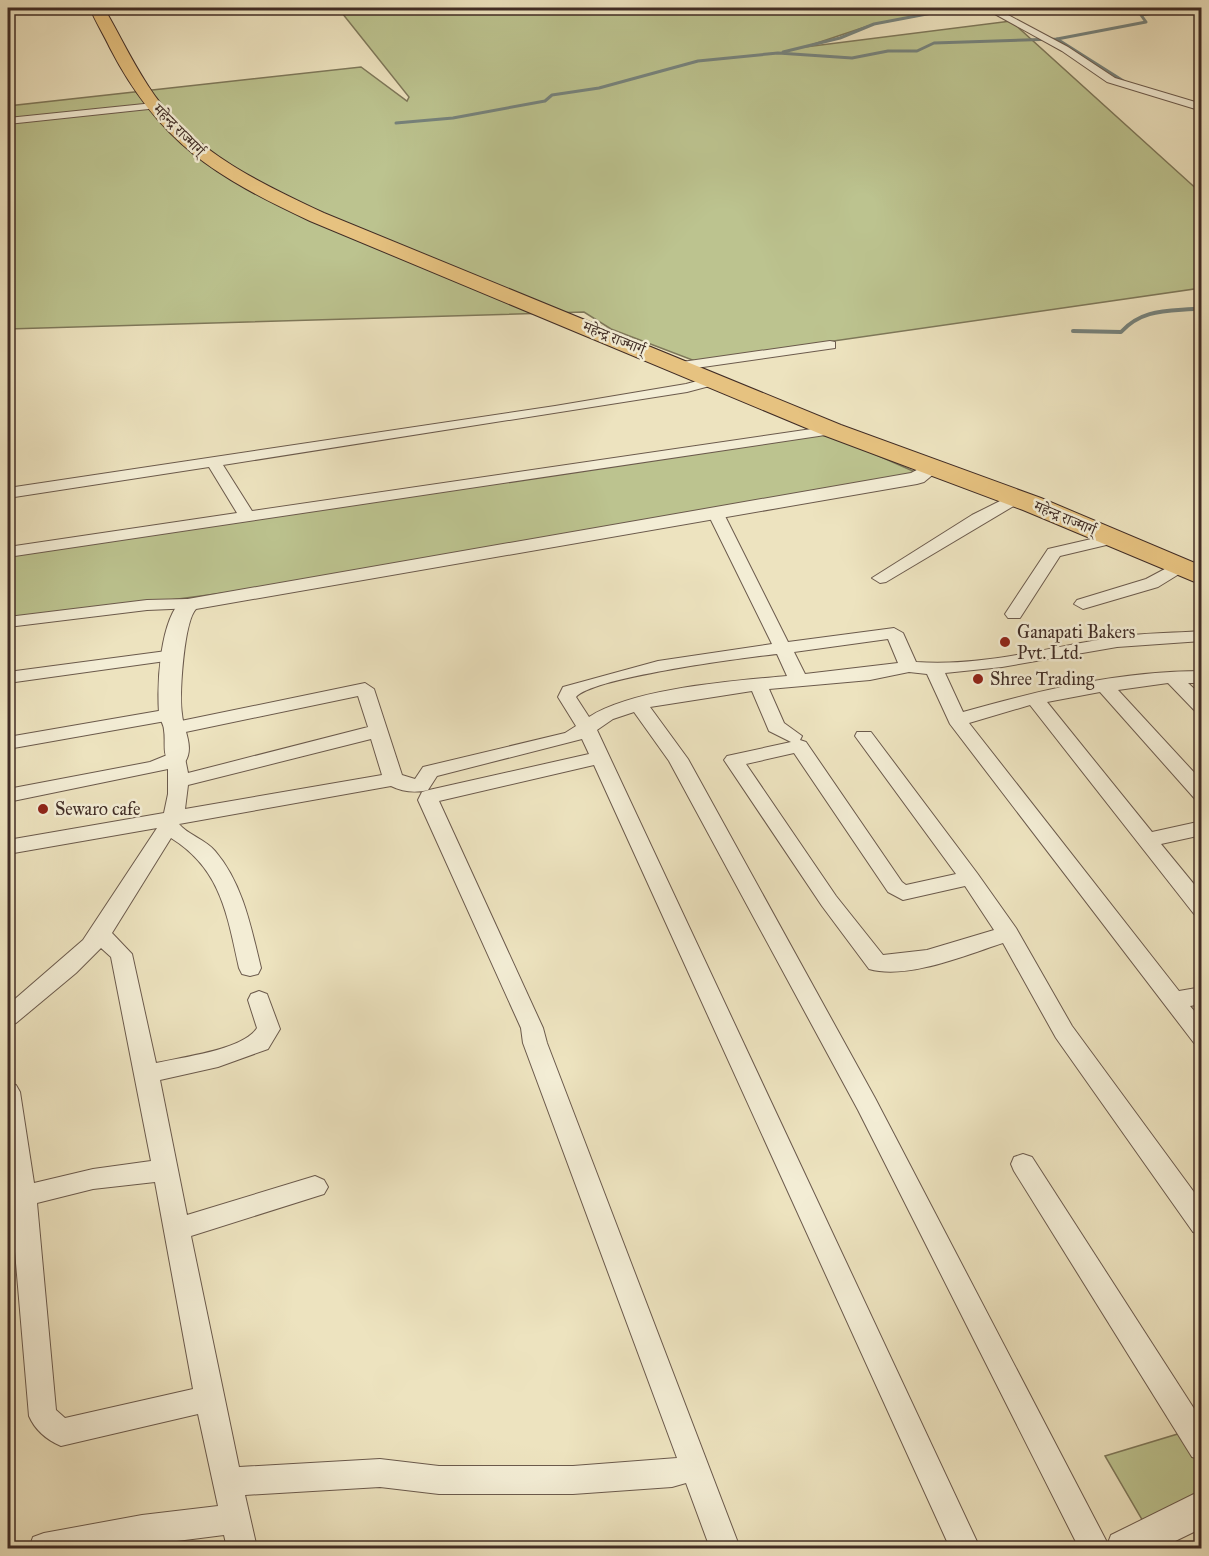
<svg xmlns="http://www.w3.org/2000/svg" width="1209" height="1556" font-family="'IM FELL Great Primer','Noto Serif Devanagari',serif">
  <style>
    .green { fill: #bcc38f; stroke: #7e785a; stroke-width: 1.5 }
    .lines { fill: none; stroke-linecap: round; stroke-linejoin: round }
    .stream-far1 { stroke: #76837d; stroke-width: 3 }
    .stream { stroke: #76837d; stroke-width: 4 }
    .minor-casing { stroke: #6b5a4c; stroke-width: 2 }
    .tertiary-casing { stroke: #6b5a4c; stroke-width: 2 }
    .trunk-casing { stroke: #402c25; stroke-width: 2 }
    .minor { fill: #f3edd5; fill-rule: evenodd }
    .tertiary { fill: #f3edd5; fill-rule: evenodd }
    .trunk { fill: #e6c280; fill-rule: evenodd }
    .poi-dot { fill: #8f2418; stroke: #f3edd5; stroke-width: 2 }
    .labels { text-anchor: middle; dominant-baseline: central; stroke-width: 5; stroke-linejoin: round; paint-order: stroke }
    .far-street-label { font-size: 15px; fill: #402c25; stroke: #f3edd5 }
    .poi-label { font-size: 18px; fill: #402c25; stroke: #f3edd5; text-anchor: start }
  </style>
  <rect width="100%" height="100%" fill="#ede3bf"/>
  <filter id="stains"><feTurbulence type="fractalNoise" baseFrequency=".00333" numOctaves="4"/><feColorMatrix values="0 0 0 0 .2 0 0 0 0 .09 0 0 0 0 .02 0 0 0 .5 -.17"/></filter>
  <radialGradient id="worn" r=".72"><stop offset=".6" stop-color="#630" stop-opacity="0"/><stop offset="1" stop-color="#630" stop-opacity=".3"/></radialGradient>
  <!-- green -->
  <g class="green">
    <polygon points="338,8 933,8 932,13 874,24 805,47 1011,21 1201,193 1201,288 695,361 611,329 584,312 8,329 8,106 361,67 407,101 409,97"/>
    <polygon points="829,434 922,475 231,592 117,607 8,626 8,555"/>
    <polygon points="1191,1430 1202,1447 1201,1508 1151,1535 1105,1456"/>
  </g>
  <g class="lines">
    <!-- stream-far1 -->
    <g class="stream-far1">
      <polyline points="1057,39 1125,82"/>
      <polyline points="783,52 840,38 874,24 932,13 932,8"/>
      <polyline points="396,123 453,118 545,101 552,95 599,88 698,61 778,53 852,58 888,51 917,51 934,43 1057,39 1146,22 1141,15 1186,8"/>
    </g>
    <!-- stream -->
    <path class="stream" d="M 1073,331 L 1121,332 C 1144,307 1171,312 1202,308"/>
    <!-- minor casing -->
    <g class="minor-casing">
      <g id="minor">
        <polygon points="984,8 995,8 1068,47 1115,78 1202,104 1202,111 1107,82 1062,51"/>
        <polygon points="154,103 159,106 158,108 8,124 8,118"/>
        <polygon points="830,341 835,342 835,348 682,370 675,366 682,362"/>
        <polygon points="716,376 723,380 721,383 687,392 223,465 252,511 832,426 839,430 832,434 8,557 8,547 237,513 209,467 8,498 8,488 555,406 686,384"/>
        <polygon points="1016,493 1022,495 1024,498 1022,501 886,582 880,583 872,578 972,515"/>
        <path d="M 716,509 L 724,514 L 788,642 L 894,628 L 903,633 L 916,662 C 982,667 1050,647 1115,637 C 1143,633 1173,633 1202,631 L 1202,641 L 1117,647 L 1002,667 L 945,673 L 963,712 C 1040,690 1121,671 1202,671 L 1202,683 L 1188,683 L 1202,696 L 1202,713 L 1195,711 L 1168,683 L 1118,690 L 1202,781 L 1202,800 L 1195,799 L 1100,692 L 1047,702 L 1152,832 L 1202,821 L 1202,835 L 1161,844 L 1202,894 L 1202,916 L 1194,914 L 1030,705 L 969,723 L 1179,991 L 1202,987 L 1202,1004 L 1190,1006 L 1202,1020 L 1202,1046 L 1194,1043 L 950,724 L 927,674 L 909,672 L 870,680 L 769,689 L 784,723 L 802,736 L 800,740 L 806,742 L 902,882 L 906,885 L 956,874 L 855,736 L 857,732 L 871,732 L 977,873 L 1016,928 L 1072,1026 L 1202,1203 L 1202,1235 L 1193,1232 L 1056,1038 L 1003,943 C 966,955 907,980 869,969 L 822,906 L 724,760 L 727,756 L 791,742 L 769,731 L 752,691 L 650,707 L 688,759 L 875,1098 L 1110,1548 L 1079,1548 L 858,1110 L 669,761 L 634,712 L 613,719 L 597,730 L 980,1548 L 950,1548 L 594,765 L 439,801 L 543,1028 L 547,1043 L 740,1548 L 710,1548 L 686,1483 L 672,1487 L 573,1494 L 439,1494 L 380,1487 L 245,1495 L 257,1548 L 227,1548 L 224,1535 L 122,1548 L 29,1548 L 33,1537 L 44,1533 L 142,1515 L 218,1506 L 198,1414 L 61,1446 C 47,1440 35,1430 29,1416 L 8,1169 L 8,1083 L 16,1085 L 20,1092 L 34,1183 L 93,1169 L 151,1161 L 111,957 L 101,948 L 76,973 L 16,1023 L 8,1026 L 8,1005 L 83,940 L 157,828 L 8,854 L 8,840 L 164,813 L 168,794 L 168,769 L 8,802 L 8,789 L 150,762 L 177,751 L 184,753 L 188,773 L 368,727 L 358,696 L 176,734 L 167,728 L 176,722 L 365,683 L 374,689 L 402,775 L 415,779 L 423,767 L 565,733 L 576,726 L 558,697 L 563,687 L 658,661 L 772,644 L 708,514 ZM 888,639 L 898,663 L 805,674 L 794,652 ZM 777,654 L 787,676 C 734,681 634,688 589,717 L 576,697 C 594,677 743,658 777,654 ZM 371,739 L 382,775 L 185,809 L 188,785 ZM 582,739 L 589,754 L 429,790 L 422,792 L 418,800 L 521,1028 L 523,1043 L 677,1458 L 573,1466 L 439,1466 L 380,1459 L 239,1467 L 191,1236 L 324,1194 L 328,1187 L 324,1180 L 315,1176 L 187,1215 L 160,1080 L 218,1067 L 268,1049 L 280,1029 L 267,994 L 259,991 L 251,994 L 248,1000 L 257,1028 C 243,1050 182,1057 156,1063 L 132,954 L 112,933 L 171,838 C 221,869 227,914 239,968 L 242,974 L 250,976 L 258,974 L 261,968 C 251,927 243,884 215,851 C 206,840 187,834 179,824 L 391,786 C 403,792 415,793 428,790 L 437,776 ZM 794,753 L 888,892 L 903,900 L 965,886 L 994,930 L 927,950 L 883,955 L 836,896 L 746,764 ZM 155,1182 L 193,1389 L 65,1418 L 56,1410 L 37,1203 L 93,1189 Z"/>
        <polygon points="1113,534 1121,539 1119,542 1060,556 1020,618 1008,618 1005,614 1048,549"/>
        <polygon points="1178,562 1186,567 1184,571 1158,587 1083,609 1074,604 1077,600 1146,579"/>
        <polygon points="189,599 198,604 195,608 147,610 8,627 8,617 147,600"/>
        <polygon points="174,650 180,651 183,655 180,659 8,683 8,672"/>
        <polygon points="170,709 179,715 177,719 8,749 8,737"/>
        <polygon points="1023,1154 1032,1157 1202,1421 1202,1460 1192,1457 1014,1171 1011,1164 1014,1157"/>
      </g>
    </g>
    <!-- tertiary casing -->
    <g class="tertiary-casing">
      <g id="tertiary">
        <path d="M 932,462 L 939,464 L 941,468 L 924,482 L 917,484 L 196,609 C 184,621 179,695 182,714 C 183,729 195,747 185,762 L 177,765 L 169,762 C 162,753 166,741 164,730 C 164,724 159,719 159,713 C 157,683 160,620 182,600 L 911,473 Z"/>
        <polygon points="1202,1490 1202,1528 1161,1548 1106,1548 1111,1535"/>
      </g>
    </g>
    <!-- trunk casing -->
    <g class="trunk-casing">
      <path id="trunk" d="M 90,8 L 104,8 C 121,37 135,68 155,96 C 196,153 262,184 324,213 L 841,425 L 1041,498 L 1202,566 L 1202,585 L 1023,510 L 823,435 L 310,221 C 216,177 159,143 110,48 C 104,35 95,21 90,8 Z"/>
    </g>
    <!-- minor -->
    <use href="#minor" class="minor"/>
    <!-- tertiary -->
    <use href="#tertiary" class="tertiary"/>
    <!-- trunk -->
    <use href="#trunk" class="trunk"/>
  </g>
  <!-- markers -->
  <g class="poi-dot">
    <circle cx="1005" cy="642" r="6"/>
    <circle cx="978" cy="679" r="6"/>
    <circle cx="43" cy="809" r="6"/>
  </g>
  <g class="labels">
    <!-- far-street labels -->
    <g class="far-street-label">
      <text transform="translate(179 130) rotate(45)">महेन्द्र राज्मार्ग्</text>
      <text transform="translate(614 338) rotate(22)">महेन्द्र राज्मार्ग्</text>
      <text transform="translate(1065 518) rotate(23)">महेन्द्र राज्मार्ग्</text>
    </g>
    <!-- poi labels -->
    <g class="poi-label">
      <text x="1017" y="632">Ganapati Bakers<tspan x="1017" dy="21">Pvt. Ltd.</tspan></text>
      <text x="990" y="679">Shree Trading</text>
      <text x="55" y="809">Sewaro cafe</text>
    </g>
  </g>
  <!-- margin -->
  <rect width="1209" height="1556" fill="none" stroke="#ede3bf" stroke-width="30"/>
  <rect x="9" y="9" width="1191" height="1538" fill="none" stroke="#402c25" stroke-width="3"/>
  <rect x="15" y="15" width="1179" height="1526" fill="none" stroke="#402c25" stroke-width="1.5"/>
  <rect width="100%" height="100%" filter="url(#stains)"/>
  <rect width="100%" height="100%" fill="url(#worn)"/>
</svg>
